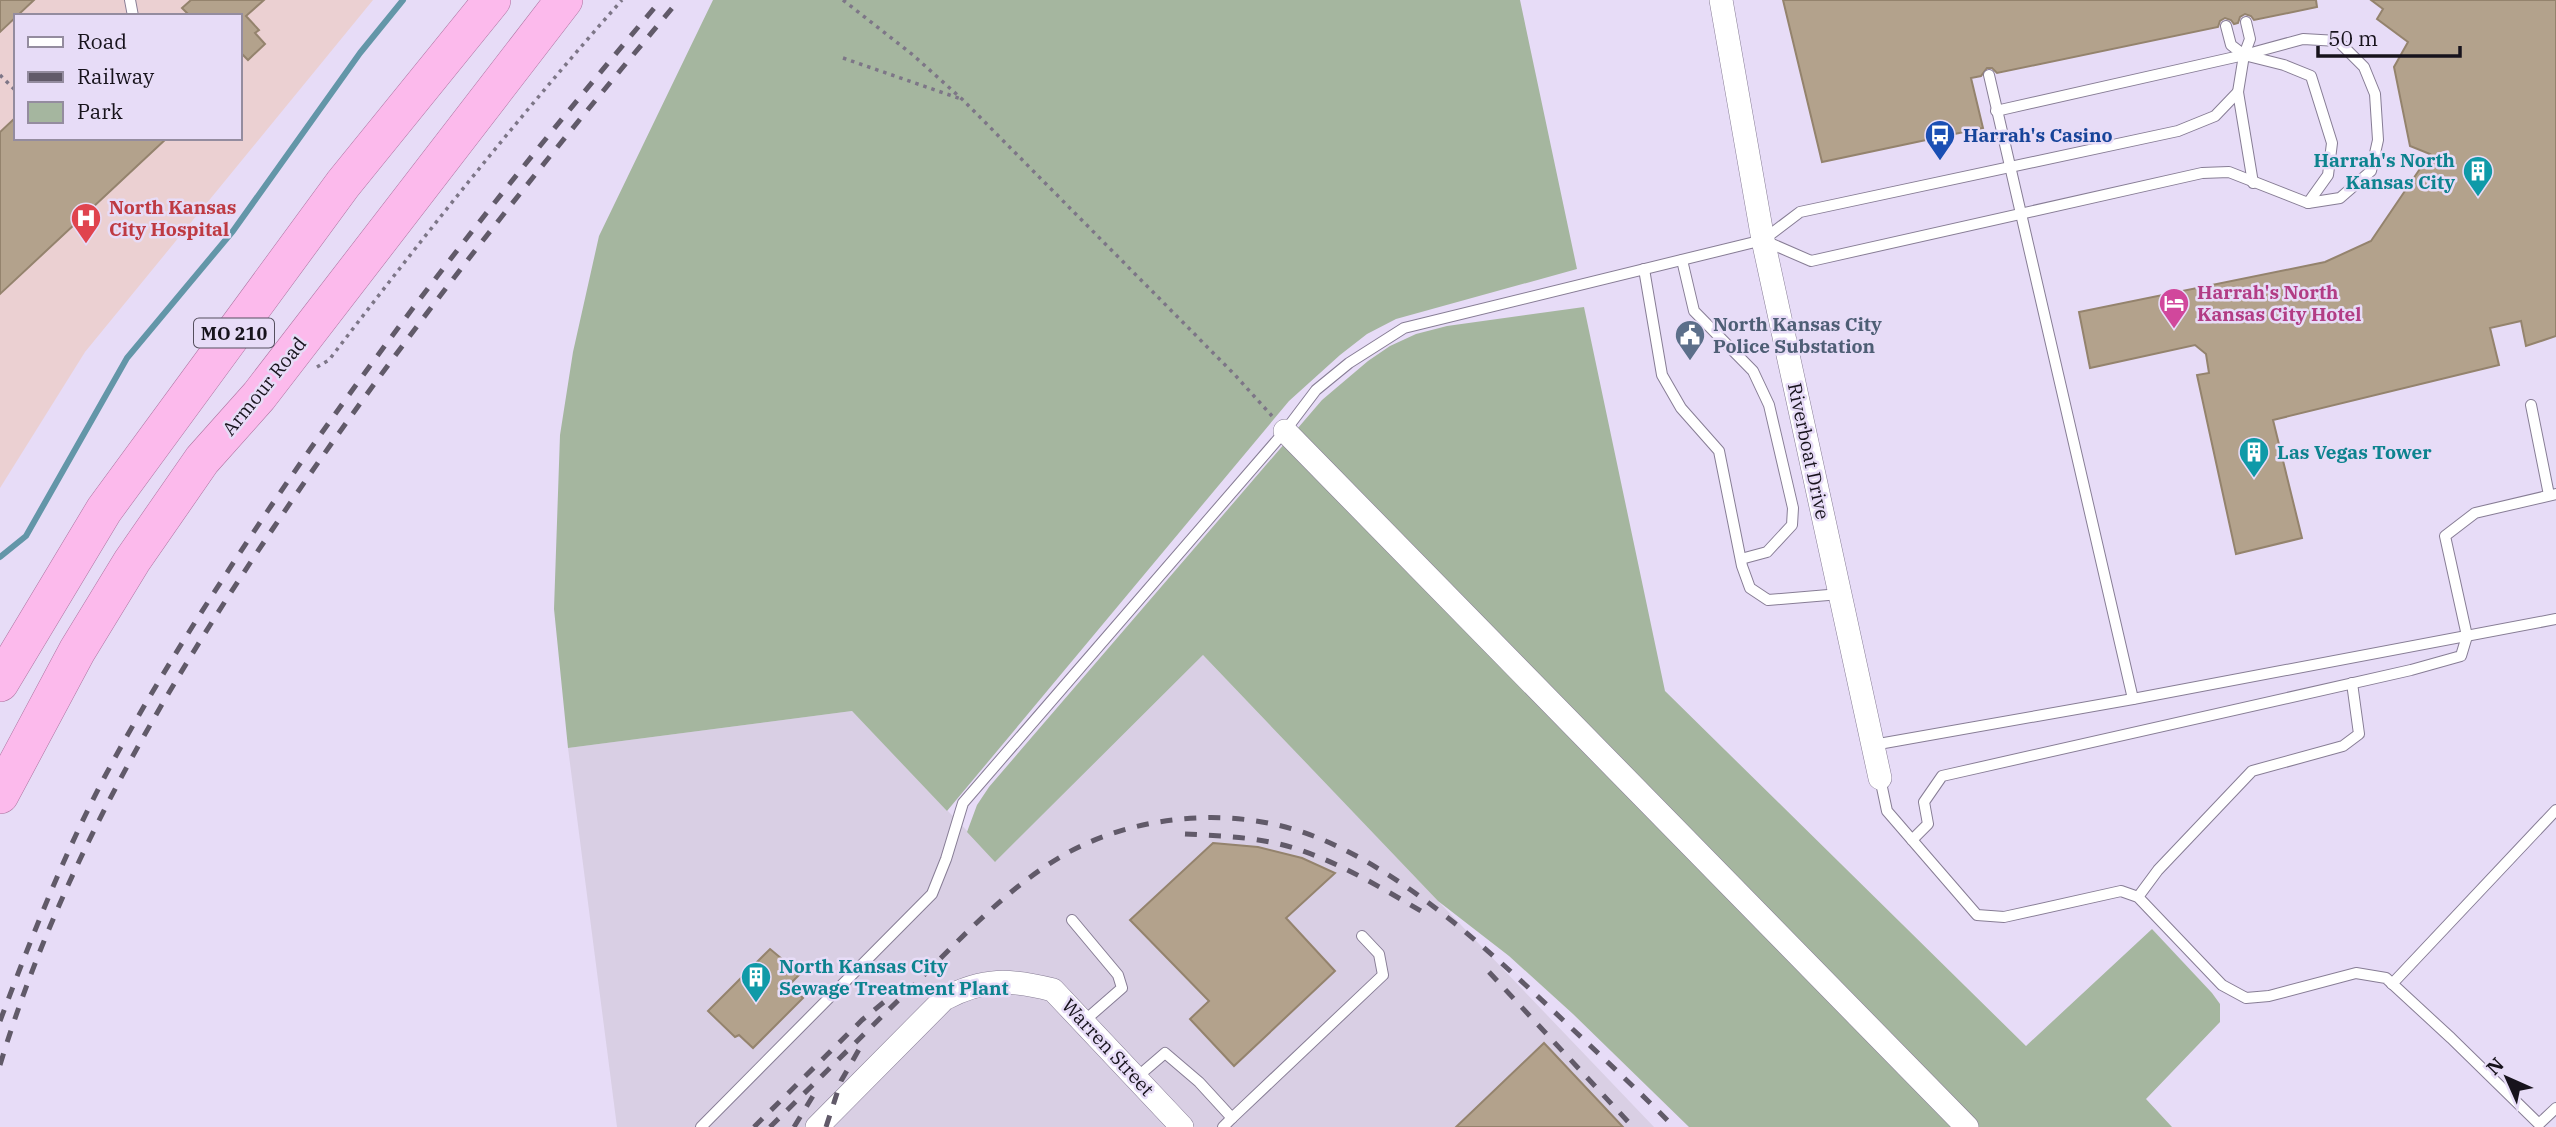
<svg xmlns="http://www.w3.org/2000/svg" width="2556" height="1127" font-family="'IBM Plex Serif',serif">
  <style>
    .industrial { fill: #d9cfe4 }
    .medical { fill: #ebd0d2; fill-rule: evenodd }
    .green { fill: #a5b69f }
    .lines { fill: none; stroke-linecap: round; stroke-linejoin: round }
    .stream { stroke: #6396a8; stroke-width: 6 }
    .building { fill: #b3a28c; stroke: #94836d; stroke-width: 2 }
    .service-casing { stroke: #877d95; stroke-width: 12 }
    .minor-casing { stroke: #877d95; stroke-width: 24 }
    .trunk-casing { stroke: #ac74a0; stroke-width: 38 }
    .path { stroke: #7d7687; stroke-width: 3.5; stroke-dasharray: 3.5 5; stroke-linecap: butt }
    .service { stroke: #fff; stroke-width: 10 }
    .minor { stroke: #fff; stroke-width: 23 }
    .trunk { stroke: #fcbaec; stroke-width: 37 }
    .rail { stroke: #615a69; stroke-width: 5; stroke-dasharray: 12 12; stroke-linecap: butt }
    .labels { text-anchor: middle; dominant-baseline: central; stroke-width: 5; stroke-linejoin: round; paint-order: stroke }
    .shield { fill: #e7dcf7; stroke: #554f5e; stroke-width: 2 }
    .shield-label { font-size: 18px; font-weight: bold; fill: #17131c }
    .transit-label { font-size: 19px; font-weight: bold; fill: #164399; stroke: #e7dcf7; text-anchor: start }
    .culture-label { font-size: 19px; font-weight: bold; fill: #0d838f; stroke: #e7dcf7; text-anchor: start }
    .health-label { font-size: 19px; font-weight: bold; fill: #be3a42; stroke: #e7dcf7; text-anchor: start }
    .hotel-label { font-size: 19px; font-weight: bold; fill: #b23c85; stroke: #e7dcf7; text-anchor: start }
    .service-label { font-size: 19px; font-weight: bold; fill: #4e5e75; stroke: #e7dcf7; text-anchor: start }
    .street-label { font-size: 19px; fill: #17131c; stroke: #e7dcf7 }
  </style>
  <rect width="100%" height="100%" fill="#e7dcf7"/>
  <!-- industrial -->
  <polygon class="industrial" points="1203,655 1654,1127 617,1127 568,748 852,711 996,861"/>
  <!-- medical -->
  <path class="medical" d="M 0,0 L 373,0 L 85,352 L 0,488 ZM 16,16 L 240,16 L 240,138 L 16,138 Z"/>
  <!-- green -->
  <g class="green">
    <polygon points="713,0 1520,0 1577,269 1396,319 1367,334 1340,355 1289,401 947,811 852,711 568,748 554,609 560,435 573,352 599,236"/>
    <polygon points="1584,307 1665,691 2026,1046 2152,929 2212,993 2220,1004 2220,1022 2146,1099 2172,1127 1689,1127 1573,1014 1509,956 1438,901 1203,655 995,862 967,832 977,805 989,787 1322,400 1368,361 1390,346 1416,334 1447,326"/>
  </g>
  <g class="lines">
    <!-- stream -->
    <polyline class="stream" points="0,557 26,536 127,358 233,231 360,53 403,0"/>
  </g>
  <!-- building -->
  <g class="building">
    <polygon points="0,0 34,0 0,32"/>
    <polygon points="191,0 264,0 246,16 259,30 255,33 265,44 248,60 240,52 240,16 190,16 182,8"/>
    <polygon points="1783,0 2316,0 2317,7 2254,20 2251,16 2245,14 2240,17 2238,23 2234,24 2231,20 2225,18 2220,21 2218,27 1997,73 1992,68 1987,68 1981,76 1971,78 1983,128 1822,162"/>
    <polygon points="2371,0 2556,0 2556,336 2526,346 2521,321 2490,328 2499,365 2273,420 2302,538 2236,554 2197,375 2209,373 2206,354 2195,345 2090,368 2079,312 2325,262 2371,241 2430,154 2410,146 2394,67 2408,42 2377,19 2383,9"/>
    <polygon points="16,117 16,138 167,138 0,294 0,132"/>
    <polygon points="1213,843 1258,847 1302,858 1335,873 1286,918 1335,971 1234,1066 1190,1019 1209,1001 1130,920"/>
    <polygon points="770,949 800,974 789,985 803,998 753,1048 739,1035 735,1037 708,1011"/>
    <polygon points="1544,1043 1623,1127 1456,1127"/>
  </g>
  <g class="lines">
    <!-- service casing -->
    <g class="service-casing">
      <g id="service">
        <polyline points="130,0 133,16"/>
        <polyline points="2246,22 2250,39 2244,55 2238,92 2253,183"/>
        <polyline points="2226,26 2231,45 2244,55 2284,65 2311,76 2332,143 2328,175 2308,203"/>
        <polyline points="1989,75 2133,699"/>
        <polyline points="1765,241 1811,261 2202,173 2229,172 2308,203 2340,198 2371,171 2378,140 2375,94 2364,67 2338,41 2303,39 2244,55 1996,111"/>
        <polyline points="1682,260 1694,311 1753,371 1769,405 1793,508 1792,525 1767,552 1741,559"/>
        <polyline points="1644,269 1662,375 1681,408 1719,451 1742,566 1750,588 1768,600 1840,594"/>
        <polyline points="2531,405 2549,495"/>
        <polyline points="1873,745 2133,699 2556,619"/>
        <polyline points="1880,778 1887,811 1977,915 2004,917 2121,891 2138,897 2222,985 2246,998 2269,996 2356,973 2386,978 2451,1038 2539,1124 2556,1108"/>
        <polyline points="1912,840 1928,824 1924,802 1942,776 2411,670 2461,656 2467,636 2445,536 2475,513 2556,494"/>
        <polyline points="2138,897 2158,870 2252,771 2343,746 2359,734 2352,683"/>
        <polyline points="1072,920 1118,975 1122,988 1083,1022"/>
        <polyline points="2392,984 2556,810"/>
        <polyline points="1136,1078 1165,1053 1199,1082 1232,1118 1223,1127"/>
        <polyline points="1232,1118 1383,975 1379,954 1362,936"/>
        <polyline points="701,1127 932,894 946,859 963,803 1285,431 1316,390 1349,363 1404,328 1763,240 1800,212 2178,131 2215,116 2238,92"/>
      </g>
    </g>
    <!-- minor casing -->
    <g class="minor-casing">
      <g id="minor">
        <polyline points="1721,0 1763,240 1880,778"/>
        <polyline points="1285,431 1967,1127"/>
        <path d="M 817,1127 L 944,999 C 983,978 1010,979 1053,990 L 1182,1127"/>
      </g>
    </g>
    <!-- trunk casing -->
    <g class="trunk-casing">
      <g id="trunk">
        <polyline points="0,683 104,510 343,184 492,0"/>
        <polyline points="0,795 77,651 132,561 202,460 259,396 564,0"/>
      </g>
    </g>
    <!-- path -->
    <g class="path">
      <polyline points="843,0 913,55 963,100 1235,375 1272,416"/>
      <polyline points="843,58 961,99"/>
      <polyline points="0,75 16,91"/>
      <path d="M 317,367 L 329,360 C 423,237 519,116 622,0"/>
    </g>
    <!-- service -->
    <use href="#service" class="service"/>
    <!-- minor -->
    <use href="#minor" class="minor"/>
    <!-- trunk -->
    <use href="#trunk" class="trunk"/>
    <!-- rail -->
    <g class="rail">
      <path d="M 1185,834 C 1222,836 1261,837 1297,849 C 1343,864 1385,890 1426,914"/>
      <polyline points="1489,972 1633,1127"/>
      <path d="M 0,1021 C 31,939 63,856 104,778 C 154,684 212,594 271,506 C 391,329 523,163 661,0"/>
      <path d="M 0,1065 C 59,870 161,695 274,527 C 398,342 536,170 679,0"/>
      <polyline points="754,1127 862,1020 895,993"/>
      <path d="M 770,1127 C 821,1077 872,1026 923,976 C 968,931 1013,883 1069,852 C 1142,813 1239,806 1316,837 C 1407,873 1494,955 1564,1021 C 1601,1056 1639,1091 1674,1127"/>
      <polyline points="794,1127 816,1091"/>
      <polyline points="826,1127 841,1081 861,1046"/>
    </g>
  </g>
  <!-- icons -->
  <defs>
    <g id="bus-pin" transform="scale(1.575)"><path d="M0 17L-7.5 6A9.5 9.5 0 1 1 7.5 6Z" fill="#1a4fb4" stroke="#e7dcf7"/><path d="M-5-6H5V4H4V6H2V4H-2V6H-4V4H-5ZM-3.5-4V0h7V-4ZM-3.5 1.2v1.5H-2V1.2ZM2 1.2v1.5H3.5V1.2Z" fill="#fff"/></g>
    <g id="building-pin" transform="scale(1.575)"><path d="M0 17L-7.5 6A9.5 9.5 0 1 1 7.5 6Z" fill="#0f9aa8" stroke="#e7dcf7"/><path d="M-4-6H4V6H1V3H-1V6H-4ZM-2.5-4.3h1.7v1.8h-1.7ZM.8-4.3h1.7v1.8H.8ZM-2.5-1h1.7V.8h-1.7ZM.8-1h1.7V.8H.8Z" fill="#fff"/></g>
    <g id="hospital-pin" transform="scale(1.575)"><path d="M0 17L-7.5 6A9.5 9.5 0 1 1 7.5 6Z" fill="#e0444e" stroke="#e7dcf7"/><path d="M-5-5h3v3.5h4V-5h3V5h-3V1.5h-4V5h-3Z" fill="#fff"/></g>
    <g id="hotel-pin" transform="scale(1.575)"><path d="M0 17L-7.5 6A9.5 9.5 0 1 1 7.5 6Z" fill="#d1479c" stroke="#e7dcf7"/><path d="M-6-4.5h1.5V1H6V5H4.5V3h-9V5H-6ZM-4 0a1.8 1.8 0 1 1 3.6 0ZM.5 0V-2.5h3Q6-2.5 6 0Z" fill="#fff"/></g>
    <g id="civic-pin" transform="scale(1.575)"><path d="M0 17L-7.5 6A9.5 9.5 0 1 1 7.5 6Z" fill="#5c6f8a" stroke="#e7dcf7"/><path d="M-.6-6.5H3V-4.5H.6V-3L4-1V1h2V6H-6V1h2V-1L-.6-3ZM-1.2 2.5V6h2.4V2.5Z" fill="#fff"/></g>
  </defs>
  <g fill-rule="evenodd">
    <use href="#bus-pin" x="1940" y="135"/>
    <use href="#building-pin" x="2478" y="171"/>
    <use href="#hospital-pin" x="86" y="218"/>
    <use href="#hotel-pin" x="2174" y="303"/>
    <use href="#civic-pin" x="1690" y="335"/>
    <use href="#building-pin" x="2254" y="452"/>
    <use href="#building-pin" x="756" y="977"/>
  </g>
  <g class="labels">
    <!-- shield labels -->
    <rect class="shield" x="194" y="318.5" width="80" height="29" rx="5"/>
    <g class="shield-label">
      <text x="234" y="333">MO 210</text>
    </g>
    <!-- transit labels -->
    <g class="transit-label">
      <text x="1963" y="135">Harrah's Casino</text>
    </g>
    <!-- culture labels -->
    <g class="culture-label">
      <text x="2455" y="160" text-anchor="end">Harrah's North<tspan x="2455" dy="22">Kansas City</tspan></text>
      <text x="2277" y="452">Las Vegas Tower</text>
      <text x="779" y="966">North Kansas City<tspan x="779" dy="22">Sewage Treatment Plant</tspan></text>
    </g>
    <!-- health labels -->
    <g class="health-label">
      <text x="109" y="207">North Kansas<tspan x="109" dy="22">City Hospital</tspan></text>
    </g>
    <!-- hotel labels -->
    <g class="hotel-label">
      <text x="2197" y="292">Harrah's North<tspan x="2197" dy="22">Kansas City Hotel</tspan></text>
    </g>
    <!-- service labels -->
    <g class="service-label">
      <text x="1713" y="324">North Kansas City<tspan x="1713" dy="22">Police Substation</tspan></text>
    </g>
    <!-- street labels -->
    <g class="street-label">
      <text transform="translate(264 386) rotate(-51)">Armour Road</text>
      <text transform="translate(1809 451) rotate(78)">Riverboat Drive</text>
      <text transform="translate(1108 1047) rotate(47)">Warren Street</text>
    </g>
  </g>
  <!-- legend -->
  <rect x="14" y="14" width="228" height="126" fill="#e7dcf7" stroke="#948c9f" stroke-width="2"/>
  <rect x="28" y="37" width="35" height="10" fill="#ffffff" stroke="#948c9f" stroke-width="2"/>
  <text x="77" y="49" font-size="21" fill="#17131c">Road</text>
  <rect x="28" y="72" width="35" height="10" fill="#615a69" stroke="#948c9f" stroke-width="2"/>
  <text x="77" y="84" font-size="21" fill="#17131c">Railway</text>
  <rect x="28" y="102" width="35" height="21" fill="#a5b69f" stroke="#948c9f" stroke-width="2"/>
  <text x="77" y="119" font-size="21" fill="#17131c">Park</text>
  <!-- north arrow -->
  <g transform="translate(2507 1078) rotate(315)" stroke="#e7dcf7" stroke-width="5" paint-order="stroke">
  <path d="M0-5L12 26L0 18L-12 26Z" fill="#17131c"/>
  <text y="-10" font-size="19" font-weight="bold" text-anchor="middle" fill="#17131c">N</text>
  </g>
  <!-- scale -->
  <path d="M2318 46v10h142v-10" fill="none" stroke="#17131c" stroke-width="3.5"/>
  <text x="2328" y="46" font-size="21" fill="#17131c" stroke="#e7dcf7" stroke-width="5" paint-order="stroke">50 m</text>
</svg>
